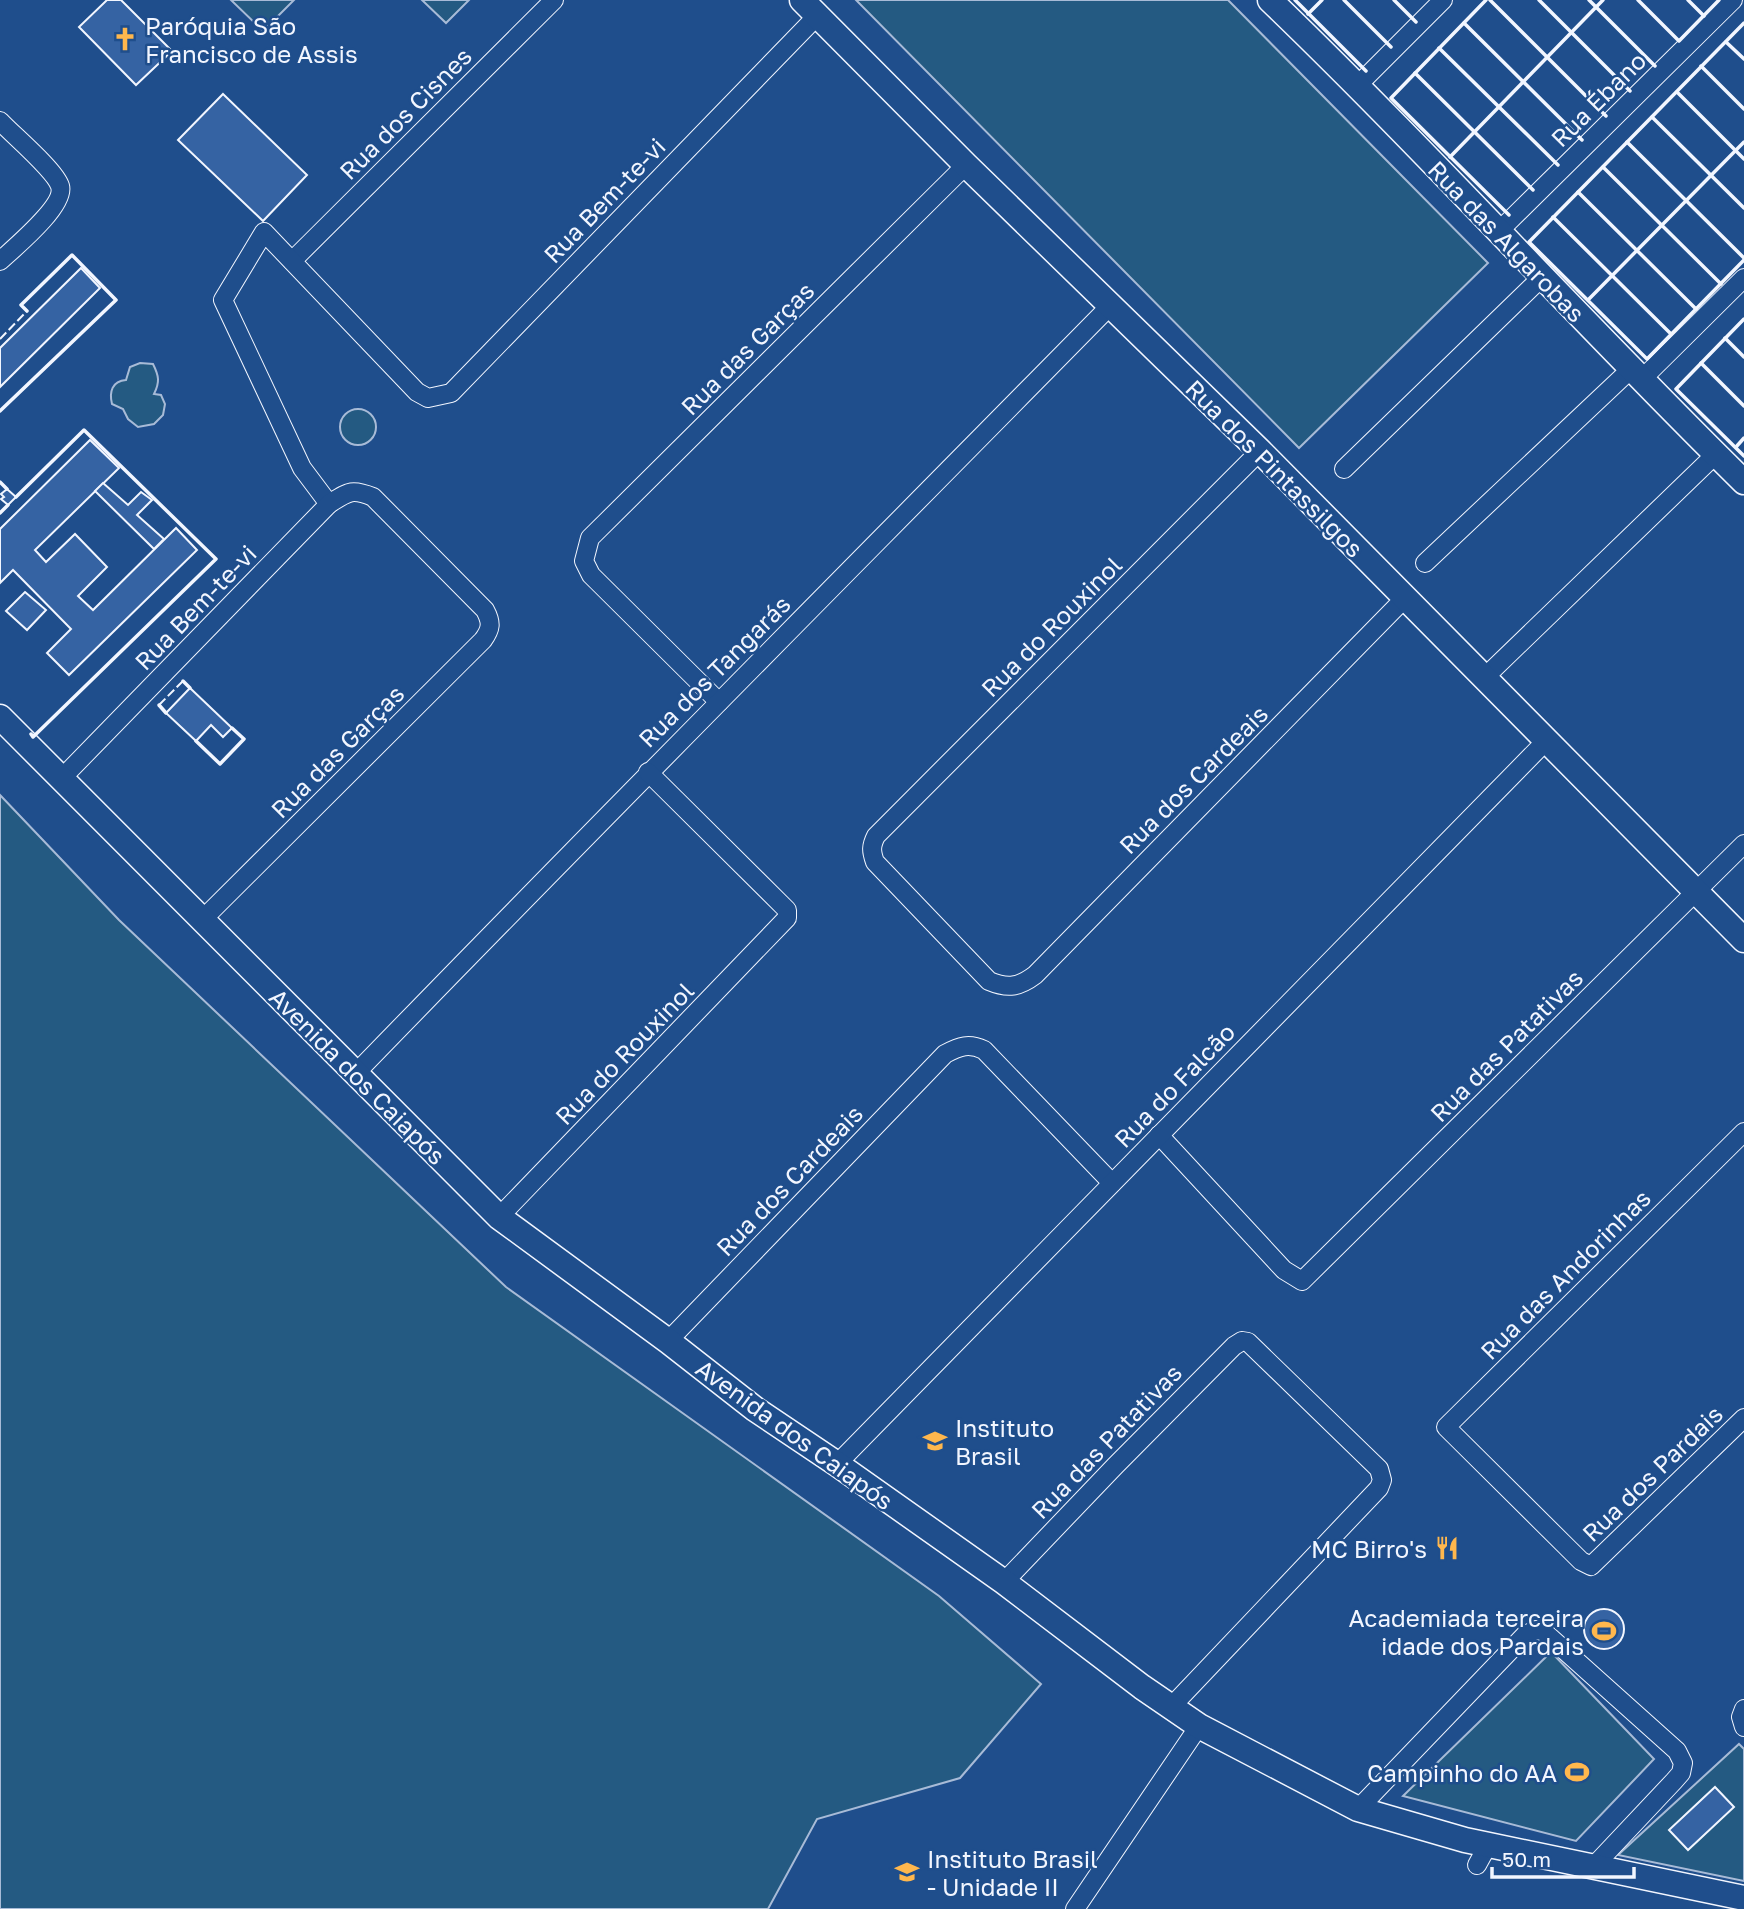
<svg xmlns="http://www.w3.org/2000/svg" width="1744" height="1909" font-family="'Golos Text',sans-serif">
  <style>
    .green { fill: #245a82; stroke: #a8bbd7; stroke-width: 2 }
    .building { fill: #3563a3; stroke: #f2f6ff; stroke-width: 2 }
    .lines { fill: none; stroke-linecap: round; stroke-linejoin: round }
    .street-casing { stroke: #f2f6ff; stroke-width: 20 }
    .secondary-casing { stroke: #f2f6ff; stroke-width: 27 }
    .street { stroke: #1f4e8c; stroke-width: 18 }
    .secondary { stroke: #1f4e8c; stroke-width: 24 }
    .fence { stroke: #f2f6ff; stroke-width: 2; stroke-dasharray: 9 3.5; stroke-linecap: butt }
    .wall { stroke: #f2f6ff; stroke-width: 3.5 }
    .labels { text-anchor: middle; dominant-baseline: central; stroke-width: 5; stroke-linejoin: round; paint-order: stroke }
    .poi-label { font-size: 24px; fill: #f2f6ff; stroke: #1f4e8c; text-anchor: start }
    .street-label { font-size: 24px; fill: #f2f6ff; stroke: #1f4e8c }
  </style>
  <rect width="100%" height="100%" fill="#1f4e8c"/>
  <!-- green -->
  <g class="green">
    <polygon points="231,0 294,0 263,31"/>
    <polygon points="422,0 469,0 446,23"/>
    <polygon points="856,0 1228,0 1488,263 1299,448"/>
    <path d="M 140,363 L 153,364 C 159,376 160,382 154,394 L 161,395 L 165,404 L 163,415 L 154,424 L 138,427 L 128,419 L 123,409 L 112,404 C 109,392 112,381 126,380 L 130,367 Z"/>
    <circle cx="358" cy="427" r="18"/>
    <polygon points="0,795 119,920 506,1287 939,1596 1041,1684 960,1778 817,1819 768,1909 0,1909"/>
    <polygon points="1551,1652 1654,1759 1576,1841 1403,1796"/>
    <polygon points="1739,1744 1744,1749 1744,1881 1618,1855"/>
  </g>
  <!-- building -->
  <g class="building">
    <polygon points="107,0 121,0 172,51 136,85 79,27"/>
    <polygon points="223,94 307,175 263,221 178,140"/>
    <polygon points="81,268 100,288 0,387 0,348"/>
    <polygon points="90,440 119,468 35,550 46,562 75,534 107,567 78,596 93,610 176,528 197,550 69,675 47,653 71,629 13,570 0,583 0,529"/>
    <polygon points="103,483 128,505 141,492 152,500 137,515 164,539 154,549 95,491"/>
    <polygon points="7,489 16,497 8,505 1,499 4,497 1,494"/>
    <polygon points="25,592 46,610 27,630 6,611"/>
    <polygon points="190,688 232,728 223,737 211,725 196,741 166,713"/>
    <circle cx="1604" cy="1629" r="20"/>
    <polygon points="1715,1787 1734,1807 1688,1850 1669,1830"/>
  </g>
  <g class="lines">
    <!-- street casing -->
    <g class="street-casing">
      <g id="street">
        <polyline points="1358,85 1443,0"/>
        <path d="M 0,121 C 13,135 55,170 60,186 C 66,205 14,248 0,261"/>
        <polyline points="1498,232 1733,0"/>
        <polyline points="292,261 554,0"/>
        <polyline points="1641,380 1744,278"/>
        <path d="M 1260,451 L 876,836 C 871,846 871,851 875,862 L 989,981 C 1008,989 1019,987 1035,975 L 1405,598"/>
        <polyline points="1344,469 1542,277"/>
        <polyline points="329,504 302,468 223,300 264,232 417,392 428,398 451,393 817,16"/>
        <polyline points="1425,563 1631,369"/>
        <polyline points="1484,678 1716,454"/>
        <polyline points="719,702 591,575 584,561 590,538 966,165"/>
        <path d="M 62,778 L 329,504 C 348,492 351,488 373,497 L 485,610 C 492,623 491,629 483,640 L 202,920"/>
        <path d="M 355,1074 C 605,816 858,562 1110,306"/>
        <polyline points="1744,1132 1446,1427 1581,1561 1591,1566 1744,1418"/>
        <polyline points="1159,1135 1284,1270 1302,1281 1744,844"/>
        <polyline points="499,1217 787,918 787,910 648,772"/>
        <path d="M 668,1341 L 945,1054 C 960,1046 969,1043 984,1050 L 1112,1183"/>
        <polyline points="837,1464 1546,741"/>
        <polyline points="1004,1582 1115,1466 1234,1346 1242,1341 1248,1342 1379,1469 1382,1480 1379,1488 1171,1707"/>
        <polyline points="1744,1709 1741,1717 1744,1727"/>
        <polyline points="1358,1809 1525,1635 1536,1630 1543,1631 1677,1751 1683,1763 1681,1773 1674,1781 1593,1867"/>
        <polyline points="1477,1865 1488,1845"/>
        <polyline points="1075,1909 1199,1726"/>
      </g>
    </g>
    <!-- secondary casing -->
    <g class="secondary-casing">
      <g id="secondary">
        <polyline points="802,0 966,165 1260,451 1744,940"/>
        <path d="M 1270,0 C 1432,156 1583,324 1744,482"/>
        <polyline points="0,717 499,1217 668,1341 755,1409 837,1464 1004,1582 1142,1687 1199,1726 1358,1809 1465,1840 1744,1898"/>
      </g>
    </g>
    <!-- street -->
    <use href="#street" class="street"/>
    <!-- secondary -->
    <use href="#secondary" class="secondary"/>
    <!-- fence -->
    <g class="fence">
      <polyline points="0,339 27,311"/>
      <polyline points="159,705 183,681"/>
    </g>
    <!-- wall -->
    <g class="wall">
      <polyline points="1295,0 1366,71"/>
      <polyline points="1344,0 1391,47"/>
      <polyline points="1394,0 1416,22"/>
      <polyline points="1486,0 1391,98 1509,215"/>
      <polyline points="1490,0 1606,116"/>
      <polyline points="1539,0 1630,91"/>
      <polyline points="1589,0 1655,66"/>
      <polyline points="1638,0 1679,41"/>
      <polyline points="1688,0 1704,16"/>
      <polyline points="1308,14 1322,0"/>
      <polyline points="1464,23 1582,140"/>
      <polyline points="1744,23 1529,242 1647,359 1744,260"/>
      <polyline points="1680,40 1719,0"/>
      <polyline points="1726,42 1744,59"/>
      <polyline points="1439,48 1558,165"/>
      <polyline points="1701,66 1744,109"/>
      <polyline points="1415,73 1533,190"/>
      <polyline points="1677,92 1744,159"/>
      <polyline points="1652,117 1744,208"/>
      <polyline points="1627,142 1744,258"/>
      <polyline points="1450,157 1603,0"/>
      <polyline points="1603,167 1721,284"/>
      <polyline points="1578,192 1696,309"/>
      <polyline points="1553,217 1671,334"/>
      <polyline points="1588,300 1744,142"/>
      <polyline points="1744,319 1676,389 1744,456"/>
      <polyline points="1725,338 1744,357"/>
      <polyline points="1701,363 1744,406"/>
      <polyline points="0,411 116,300 72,255 21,305 27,311"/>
      <polyline points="1736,447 1744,438"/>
      <polyline points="0,482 7,489"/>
      <polyline points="16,497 84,430 216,559 33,737 31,734"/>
      <polyline points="0,513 8,505"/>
      <polyline points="183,681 190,688"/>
      <polyline points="159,705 166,713"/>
      <polyline points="196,741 220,764 244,739 232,728"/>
    </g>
  </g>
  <!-- icons -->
  <defs>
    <g id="church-bare" transform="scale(1.89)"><path d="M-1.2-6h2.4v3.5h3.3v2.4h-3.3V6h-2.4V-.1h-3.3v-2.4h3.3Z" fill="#ffb74d" stroke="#1f4e8c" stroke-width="2.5" paint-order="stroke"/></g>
    <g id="school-bare" transform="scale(1.89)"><path d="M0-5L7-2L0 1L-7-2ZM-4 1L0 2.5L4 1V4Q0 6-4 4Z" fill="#ffb74d" stroke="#1f4e8c" stroke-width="2.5" paint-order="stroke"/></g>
    <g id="restaurant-bare" transform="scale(1.89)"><path d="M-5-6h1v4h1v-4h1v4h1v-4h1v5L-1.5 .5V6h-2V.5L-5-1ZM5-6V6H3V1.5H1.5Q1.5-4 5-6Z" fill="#ffb74d" stroke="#1f4e8c" stroke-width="2.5" paint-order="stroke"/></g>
    <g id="stadium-bare" transform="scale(1.89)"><path d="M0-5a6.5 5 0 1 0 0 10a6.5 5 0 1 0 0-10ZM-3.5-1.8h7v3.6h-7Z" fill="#ffb74d" stroke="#1f4e8c" stroke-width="2.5" paint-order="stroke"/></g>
  </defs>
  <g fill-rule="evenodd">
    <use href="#church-bare" x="125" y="39"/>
    <use href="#school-bare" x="935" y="1441"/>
    <use href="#restaurant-bare" x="1447" y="1548"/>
    <use href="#stadium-bare" x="1604" y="1631"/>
    <use href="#stadium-bare" x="1577" y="1772"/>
    <use href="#school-bare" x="907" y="1872"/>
  </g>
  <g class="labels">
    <!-- poi labels -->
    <g class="poi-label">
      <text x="145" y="25">Paróquia São<tspan x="145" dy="28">Francisco de Assis</tspan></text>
      <text x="955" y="1427">Instituto<tspan x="955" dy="28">Brasil</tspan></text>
      <text x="1427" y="1548" text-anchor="end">MC Birro's</text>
      <text x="1584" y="1617" text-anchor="end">Academiada terceira<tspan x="1584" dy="28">idade dos Pardais</tspan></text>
      <text x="1557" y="1772" text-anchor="end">Campinho do AA</text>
      <text x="927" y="1858">Instituto Brasil<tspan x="927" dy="28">- Unidade II</tspan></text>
    </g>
    <!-- street labels -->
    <g class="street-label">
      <text transform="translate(1598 99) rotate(-45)">Rua Ébano</text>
      <text transform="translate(405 113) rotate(-45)">Rua dos Cisnes</text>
      <text transform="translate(604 200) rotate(-46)">Rua Bem-te-vi</text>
      <text transform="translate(1507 241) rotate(46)">Rua das Algarobas</text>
      <text transform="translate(747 348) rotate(-45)">Rua das Garças</text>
      <text transform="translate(1275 468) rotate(45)">Rua dos Pintassilgos</text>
      <text transform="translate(195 607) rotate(-46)">Rua Bem-te-vi</text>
      <text transform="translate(1051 626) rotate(-45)">Rua do Rouxinol</text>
      <text transform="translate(714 671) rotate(-45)">Rua dos Tangarás</text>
      <text transform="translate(337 751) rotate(-45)">Rua das Garças</text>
      <text transform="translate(1193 779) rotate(-45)">Rua dos Cardeais</text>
      <text transform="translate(1506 1045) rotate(-45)">Rua das Patativas</text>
      <text transform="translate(624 1053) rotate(-46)">Rua do Rouxinol</text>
      <text transform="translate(358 1076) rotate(45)">Avenida dos Caiapós</text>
      <text transform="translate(1174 1085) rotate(-46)">Rua do Falcão</text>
      <text transform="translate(789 1180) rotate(-46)">Rua dos Cardeais</text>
      <text transform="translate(1565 1274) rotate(-45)">Rua das Andorinhas</text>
      <text transform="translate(795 1434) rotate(36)">Avenida dos Caiapós</text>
      <text transform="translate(1106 1441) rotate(-46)">Rua das Patativas</text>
      <text transform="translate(1652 1473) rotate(-44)">Rua dos Pardais</text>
    </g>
  </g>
  <!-- scale -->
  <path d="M1492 1867v10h142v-10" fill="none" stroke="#f2f6ff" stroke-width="3.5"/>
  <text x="1502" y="1867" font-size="21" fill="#f2f6ff" stroke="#1f4e8c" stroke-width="5" paint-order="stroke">50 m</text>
</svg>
